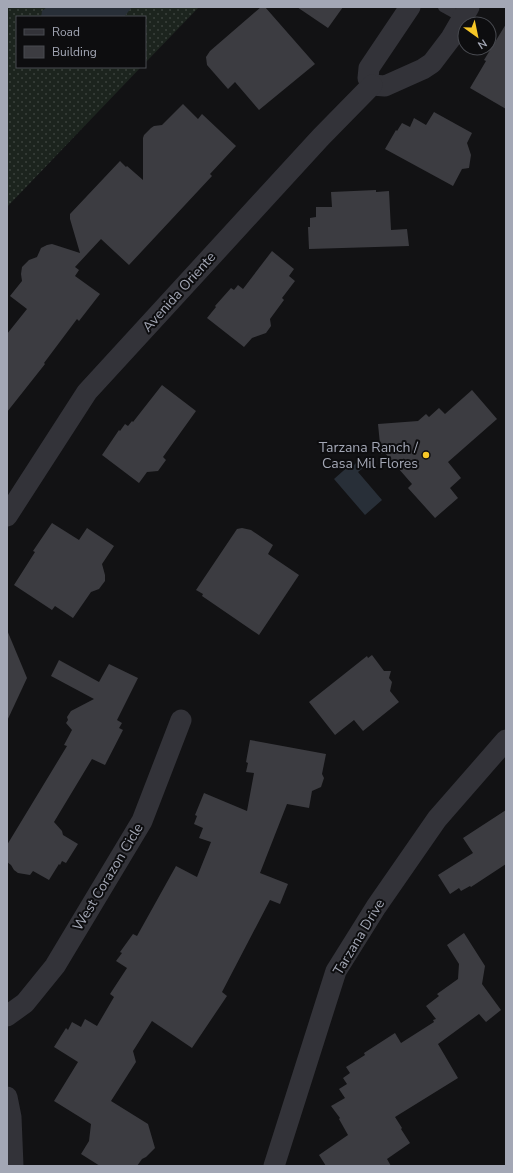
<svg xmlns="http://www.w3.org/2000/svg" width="513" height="1173" font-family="'Nunito Sans',sans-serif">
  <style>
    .grass { fill: url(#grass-dots) }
    .water { fill: #282f38 }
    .building { fill: #3c3c41 }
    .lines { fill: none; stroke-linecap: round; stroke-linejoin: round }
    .lane { stroke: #333339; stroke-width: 10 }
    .street { stroke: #333339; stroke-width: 21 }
    .poi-dot { fill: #f7c727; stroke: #0d0d0f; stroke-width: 1.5 }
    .labels { text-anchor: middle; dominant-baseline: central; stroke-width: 4; stroke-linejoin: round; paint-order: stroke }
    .street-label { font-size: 14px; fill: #a3a7b5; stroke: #0d0d0f }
    .poi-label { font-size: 14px; fill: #a3a7b5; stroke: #0d0d0f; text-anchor: end }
  </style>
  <defs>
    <pattern id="grass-dots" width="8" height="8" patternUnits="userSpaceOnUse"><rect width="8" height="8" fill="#1c241e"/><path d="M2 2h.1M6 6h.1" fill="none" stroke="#3a413c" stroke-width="1.8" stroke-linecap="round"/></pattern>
  </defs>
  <rect width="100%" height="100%" fill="#121214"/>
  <!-- grass -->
  <polygon class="grass" points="7,7 199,7 145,63 145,17 17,17 17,67 141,67 7,207"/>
  <!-- water -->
  <g class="water">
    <polygon points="47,7 132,7 124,17 41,17 42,11"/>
    <polygon points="358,461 363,468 358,472 382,500 365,515 334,479 351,464 353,466"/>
  </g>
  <!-- building -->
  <g class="building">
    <polygon points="261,7 265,7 315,64 259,110 235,82 228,89 207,65 206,57 210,51"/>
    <polygon points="297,7 343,7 328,28"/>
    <polygon points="506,24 506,109 470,88 486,61 484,60"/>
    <polygon points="183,104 198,119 202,114 236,146 210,174 212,176 129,265 101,239 75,267 79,270 75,276 100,294 79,321 77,319 44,363 45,364 7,412 7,334 27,309 10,296 22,281 21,274 22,267 29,260 37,257 41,248 47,245 52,244 80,253 70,219 70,214 120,161 126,167 127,166 143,180 143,138 144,135 151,128 154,126 162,125"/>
    <polygon points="434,112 472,133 467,143 471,155 469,168 462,169 453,186 385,149 396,130 397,131 402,123 410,127 414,118 426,125"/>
    <polygon points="376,190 376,192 389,191 391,230 407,229 409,246 309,249 308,227 310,227 310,218 316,217 316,207 332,207 331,192"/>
    <polygon points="272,251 294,269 289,276 295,281 282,298 284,300 270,319 271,326 266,333 252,338 244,347 207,318 216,307 215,306 231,288 234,290 238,285 243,289"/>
    <polygon points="162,385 196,411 163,457 166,460 158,471 147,472 139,483 102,455 119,430 120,431 125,424 128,426 132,421 133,422"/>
    <polygon points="472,390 497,419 448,462 461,478 450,488 458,498 435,518 408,488 412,484 385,453 381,454 378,424 418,421 426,414 429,417 439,408 445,414"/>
    <polygon points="52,523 79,540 87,528 114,546 102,564 105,575 105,581 99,589 91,592 73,618 55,606 52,610 14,585 35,552 33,551"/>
    <polygon points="242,528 251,530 273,545 268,554 299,575 259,635 202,596 203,594 196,590 237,529"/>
    <polygon points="7,630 27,678 7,721"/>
    <polygon points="372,655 384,671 391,671 389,678 392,682 390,691 399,702 363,731 354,720 335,735 309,702 367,656 368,658"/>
    <polygon points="59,660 99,682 109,664 138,678 117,720 122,723 119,728 123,730 105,765 92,759 54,822 62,831 63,835 78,844 66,863 62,861 60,865 59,864 49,880 33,871 30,875 18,873 14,870 11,865 7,862 7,845 67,746 64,745 72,730 66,723 68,720 67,717 71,711 94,699 51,676"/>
    <polygon points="250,740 326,754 322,774 324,778 321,787 312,791 309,808 287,804 260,873 288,884 280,904 270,900 222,992 227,996 192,1048 152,1021 133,1051 136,1062 111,1101 148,1124 155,1148 146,1157 142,1159 137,1166 100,1166 81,1154 89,1141 91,1124 54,1101 78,1062 54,1047 66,1028 68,1030 72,1022 81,1027 85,1019 97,1026 114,997 110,994 127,968 116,961 122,953 120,952 133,934 137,936 176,866 197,877 211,842 199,838 203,828 194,824 197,816 195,815 204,793 247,811 254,773 246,772 248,763 246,762"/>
    <polygon points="506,810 506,864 471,887 470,886 461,891 459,888 450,894 438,875 473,853 463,838"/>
    <polygon points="464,933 485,966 482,984 501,1010 486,1022 479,1014 438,1044 458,1078 395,1117 402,1128 401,1129 410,1143 387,1159 391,1166 326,1166 319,1155 348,1135 339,1119 340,1118 331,1106 345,1098 339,1089 347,1084 343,1078 350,1073 346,1067 365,1055 364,1053 395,1033 401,1043 434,1022 433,1020 436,1019 426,1006 439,996 437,994 458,979 459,964 447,945"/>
  </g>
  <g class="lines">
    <!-- lane -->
    <polyline class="lane" points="443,7 463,18"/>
    <!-- street -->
    <g class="street">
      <polyline points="372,85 385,86 423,69 432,63 451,38 469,7"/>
      <polyline points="372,85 368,78 369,68 410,7"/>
      <polyline points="7,516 87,392 321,137 372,85"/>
      <polyline points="7,1016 25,1003 55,966 142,821 181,720"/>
      <polyline points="7,1097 11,1117 13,1166"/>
      <polyline points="274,1166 336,971 376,907 437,819 506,740"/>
    </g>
  </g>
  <!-- markers -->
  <circle class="poi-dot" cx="426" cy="455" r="4"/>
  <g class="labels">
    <!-- street labels -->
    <g class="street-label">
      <text transform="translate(179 292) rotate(-48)">Avenida Oriente</text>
      <text transform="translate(108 877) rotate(-59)">West Corazon Cicle</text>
      <text transform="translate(359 937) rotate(-59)">Tarzana Drive</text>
    </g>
    <!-- poi labels -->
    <g class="poi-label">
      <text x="418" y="447">Tarzana Ranch /<tspan x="418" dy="16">Casa Mil Flores</tspan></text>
    </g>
  </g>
  <!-- border -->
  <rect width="513" height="1173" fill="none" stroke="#a3a7b5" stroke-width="16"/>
  <!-- legend -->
  <rect x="16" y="16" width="130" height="52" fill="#0d0d0f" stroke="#494b51"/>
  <rect x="24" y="29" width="20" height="6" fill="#333339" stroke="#494b51"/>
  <text x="52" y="36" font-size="12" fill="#a3a7b5">Road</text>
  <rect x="24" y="46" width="20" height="12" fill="#3c3c41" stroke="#494b51"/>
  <text x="52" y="56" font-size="12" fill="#a3a7b5">Building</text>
  <!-- north arrow -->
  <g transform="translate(477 36) rotate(147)"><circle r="19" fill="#0d0d0f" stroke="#494b51"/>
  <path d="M0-3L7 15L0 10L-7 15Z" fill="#f7c727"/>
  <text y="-6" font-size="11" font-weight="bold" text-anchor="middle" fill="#a3a7b5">N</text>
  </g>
</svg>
